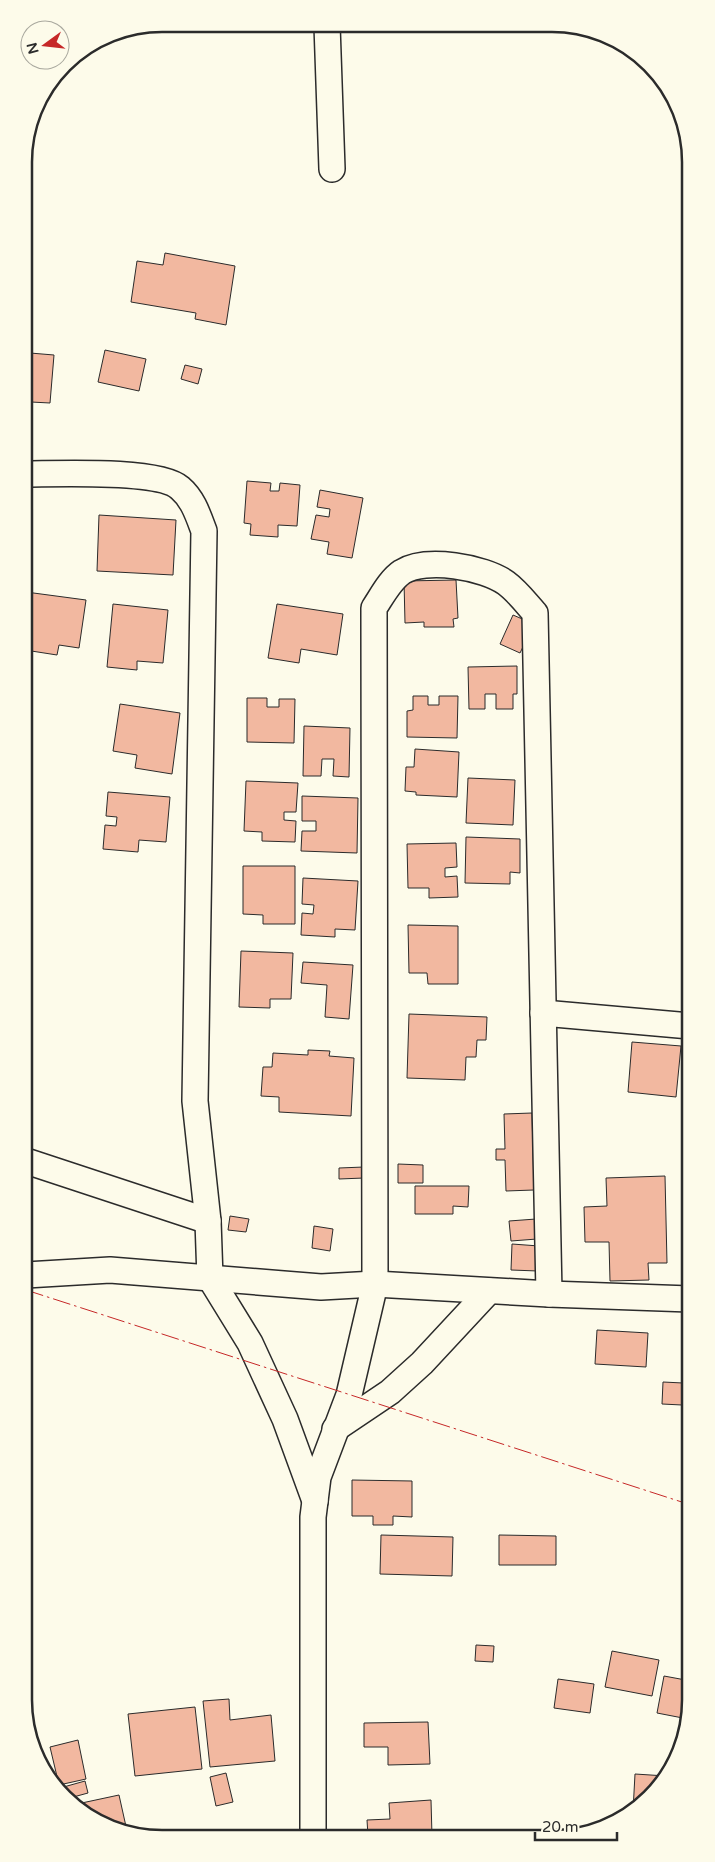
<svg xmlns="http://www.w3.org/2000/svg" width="715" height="1862" font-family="'Varela Round',sans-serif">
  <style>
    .building { fill: #f2b8a0; stroke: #2b2b2b }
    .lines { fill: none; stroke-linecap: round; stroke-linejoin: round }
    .street-casing { stroke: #2b2b2b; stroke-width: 28 }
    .street { stroke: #fdfbea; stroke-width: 25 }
    .power { stroke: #c62828; stroke-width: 1; stroke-dasharray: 18 4 2.5 4; stroke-linecap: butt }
    .rim { fill: none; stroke: #2b2b2b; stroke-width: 2.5 }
  </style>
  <rect width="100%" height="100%" fill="#fdfbea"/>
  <!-- building -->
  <g class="building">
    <polygon points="165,253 235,266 226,325 195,319 196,313 131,302 137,261 163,265"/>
    <polygon points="24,337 31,337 30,353 54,355 50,403 31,402 31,406 24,406"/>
    <polygon points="105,350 146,359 139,391 98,382"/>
    <polygon points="185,365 202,369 198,384 181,379"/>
    <polygon points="247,481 271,483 270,491 279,491 280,483 300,485 297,526 278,525 278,537 250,535 251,524 244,523"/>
    <polygon points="320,490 363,498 352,558 327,554 329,542 311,539 316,515 329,517 330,509 317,507"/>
    <polygon points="99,515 176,520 173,575 97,571"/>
    <polygon points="456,580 458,618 453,619 454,627 424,627 424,622 405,623 404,581"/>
    <polygon points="26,592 86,600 79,648 59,645 57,655 25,650"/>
    <polygon points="113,604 168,610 163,663 137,661 137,670 107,667"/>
    <polygon points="277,604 343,614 337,655 301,649 299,663 268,658"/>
    <polygon points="513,615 534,624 520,653 500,644"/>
    <polygon points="517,666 517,694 513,694 513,709 496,709 496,694 485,694 485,709 469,709 468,667"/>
    <polygon points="413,696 428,696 428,705 439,705 439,696 458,696 457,738 407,737 407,711 413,710"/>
    <polygon points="247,698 267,698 267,707 279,707 279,699 295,699 294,743 247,742"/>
    <polygon points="120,704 180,713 172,774 135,768 137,755 113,751"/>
    <polygon points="304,726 350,728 349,777 333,776 334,759 322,759 321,776 303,776"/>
    <polygon points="415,749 459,752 457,797 416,795 416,792 405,791 406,767 414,767"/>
    <polygon points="468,778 515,780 513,825 466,823"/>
    <polygon points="246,781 298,783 296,812 284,812 284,820 296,821 295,842 262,841 262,832 244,831"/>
    <polygon points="108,792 170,797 166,842 139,840 138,852 103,849 105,825 116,826 117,817 106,816"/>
    <polygon points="302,796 358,798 357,853 301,851 302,831 316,831 316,821 302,821"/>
    <polygon points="466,837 520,839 520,873 510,872 510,884 465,883"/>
    <polygon points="456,843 457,867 445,868 445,877 457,876 458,897 429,898 429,888 408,888 407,844"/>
    <polygon points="243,866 295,866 295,924 263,924 263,915 243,914"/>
    <polygon points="303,878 358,881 355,930 335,929 335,937 301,935 302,913 313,914 314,905 302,904"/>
    <polygon points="408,925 458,926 458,984 428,984 427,973 409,973"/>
    <polygon points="241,951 293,953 291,999 270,999 270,1008 239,1007"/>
    <polygon points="303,962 353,965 349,1019 325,1017 327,985 301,983"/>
    <polygon points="409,1014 487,1017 486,1040 477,1040 476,1057 466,1057 465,1080 407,1078"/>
    <polygon points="632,1042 681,1046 676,1097 628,1092"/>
    <polygon points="308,1050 330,1051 329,1056 354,1058 351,1116 279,1112 279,1097 261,1096 263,1067 272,1067 273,1053 308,1055"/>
    <polygon points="532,1113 534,1190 506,1191 505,1160 496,1160 496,1149 505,1149 504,1114"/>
    <polygon points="398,1164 423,1165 423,1183 398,1183"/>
    <polygon points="364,1167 364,1178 339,1179 339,1168"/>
    <polygon points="665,1176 667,1263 648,1263 649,1280 610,1281 609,1242 585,1242 584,1207 607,1206 606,1178"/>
    <polygon points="415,1186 469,1186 468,1207 453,1206 453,1214 415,1214"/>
    <polygon points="230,1216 249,1219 246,1232 228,1230"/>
    <polygon points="536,1219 537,1239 511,1241 509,1221"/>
    <polygon points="314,1226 333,1229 330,1251 312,1248"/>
    <polygon points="512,1244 539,1246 538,1271 511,1270"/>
    <polygon points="597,1330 648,1333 646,1367 595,1364"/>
    <polygon points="663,1382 683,1383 682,1405 662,1404"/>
    <polygon points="352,1480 412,1481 412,1517 393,1516 393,1525 373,1525 373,1516 352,1516"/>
    <polygon points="381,1535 453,1537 452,1576 380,1574"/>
    <polygon points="499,1535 556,1536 556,1565 499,1565"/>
    <polygon points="476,1645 494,1646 493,1662 475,1661"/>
    <polygon points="612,1651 659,1660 652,1696 605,1687"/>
    <polygon points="664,1676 691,1681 691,1708 688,1719 657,1713"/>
    <polygon points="558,1679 594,1684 590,1713 554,1708"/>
    <polygon points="229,1699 230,1720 271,1715 275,1761 210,1767 203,1701"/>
    <polygon points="195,1707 202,1769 135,1776 128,1714"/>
    <polygon points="428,1722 430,1764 388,1765 388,1747 364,1747 364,1723"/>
    <polygon points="78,1740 86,1779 59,1785 50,1747"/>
    <polygon points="226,1773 233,1802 216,1806 210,1777"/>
    <polygon points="635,1774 666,1776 657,1791 633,1811"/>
    <polygon points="85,1781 88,1793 66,1799 60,1788"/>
    <polygon points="119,1795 127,1831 77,1804"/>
    <polygon points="431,1800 432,1836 368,1836 367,1820 390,1819 389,1803"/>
  </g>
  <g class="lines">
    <!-- street casing -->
    <g class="street-casing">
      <g id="street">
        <polyline points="327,25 332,169"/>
        <path d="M 25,474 C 55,474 159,469 180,488 C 193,499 198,515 204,531 L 195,1101 L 208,1221 L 210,1278 L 250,1343 L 285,1419 L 315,1501"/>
        <polyline points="543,1013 690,1026"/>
        <polyline points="26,1161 208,1221"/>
        <polyline points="26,1275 110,1270 321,1287 375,1284 549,1294 690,1299"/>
        <polyline points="335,1429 390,1392 422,1363 489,1291"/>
        <path d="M 313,1836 L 313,1517 L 318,1477 L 349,1395 L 375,1284 L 374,608 C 382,596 390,580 402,572 C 426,557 484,567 506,583 C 517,591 526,603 535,613 L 549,1294"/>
      </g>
    </g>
    <!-- street -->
    <use href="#street" class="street"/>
    <!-- power -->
    <polyline class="power" points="26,1290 691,1505"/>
  </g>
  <!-- crop -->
  <path d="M0 0H715V1862H0ZM162 32H552A130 130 0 0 1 682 162V1700A130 130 0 0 1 552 1830H162A130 130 0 0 1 32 1700V162A130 130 0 0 1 162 32Z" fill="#fdfbea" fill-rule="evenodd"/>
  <path class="rim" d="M162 32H552A130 130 0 0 1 682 162V1700A130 130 0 0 1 552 1830H162A130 130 0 0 1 32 1700V162A130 130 0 0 1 162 32Z"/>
  <!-- north arrow -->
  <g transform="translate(45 45) rotate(255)"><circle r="24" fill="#fdfbea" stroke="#a9a89e"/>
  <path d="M0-4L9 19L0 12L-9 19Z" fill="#c62828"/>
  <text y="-8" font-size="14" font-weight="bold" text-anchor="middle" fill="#2b2b2b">N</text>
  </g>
  <!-- scale -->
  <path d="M535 1832v8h82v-8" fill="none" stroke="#2b2b2b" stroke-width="2.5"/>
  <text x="542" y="1832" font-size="15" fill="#2b2b2b" stroke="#fdfbea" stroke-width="4" paint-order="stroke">20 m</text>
</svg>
